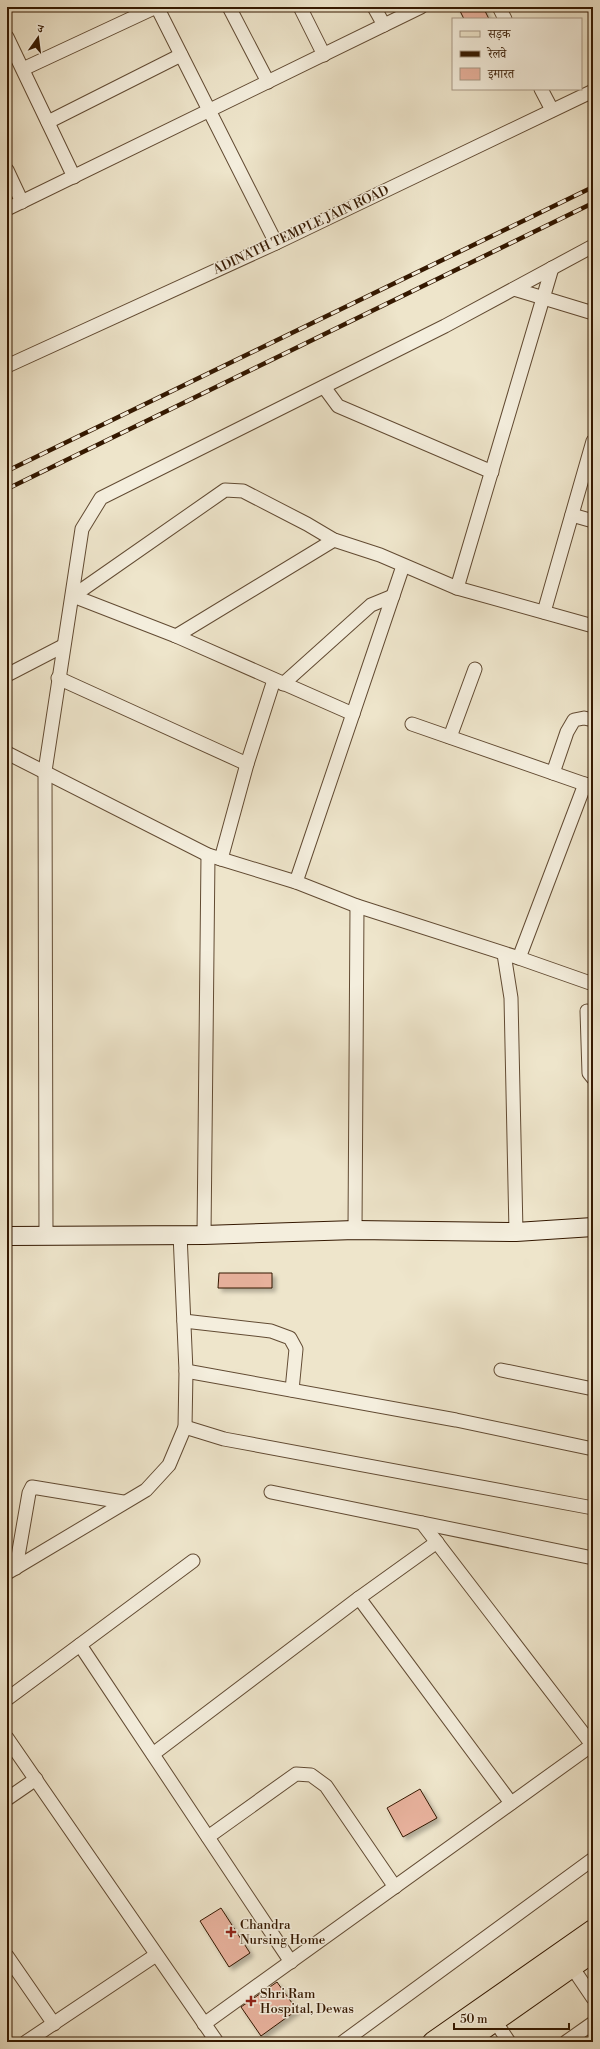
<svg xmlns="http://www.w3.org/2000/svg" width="600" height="2049" font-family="'Libre Bodoni','Noto Serif Devanagari',serif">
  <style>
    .building { fill: #e7b19c; stroke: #341800; filter: url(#shadow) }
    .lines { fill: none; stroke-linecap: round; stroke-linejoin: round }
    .street-casing { stroke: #624b33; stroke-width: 15 }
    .secondary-casing { stroke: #341800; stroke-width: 20 }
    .primary-casing { stroke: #341800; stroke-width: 22 }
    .street { stroke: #f4eedd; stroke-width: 13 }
    .secondary { stroke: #f4eedd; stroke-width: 18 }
    .primary { stroke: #eee5cb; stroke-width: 20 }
    .rail-casing { stroke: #341800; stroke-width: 4.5 }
    .rail { stroke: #f4eedd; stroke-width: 3; stroke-dasharray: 9; stroke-linecap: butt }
    .poi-dot { fill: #8f2418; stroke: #f4eedd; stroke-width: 1.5 }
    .labels { text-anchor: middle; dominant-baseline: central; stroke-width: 3; stroke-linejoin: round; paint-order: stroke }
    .street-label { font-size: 13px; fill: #341800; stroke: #f4eedd }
    .poi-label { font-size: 13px; fill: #341800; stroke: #f4eedd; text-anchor: start }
  </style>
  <defs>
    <filter id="shadow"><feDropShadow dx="3.5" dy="3.5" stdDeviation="2" flood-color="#0004"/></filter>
  </defs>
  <rect width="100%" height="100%" fill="#eee5cb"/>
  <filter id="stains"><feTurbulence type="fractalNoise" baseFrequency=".005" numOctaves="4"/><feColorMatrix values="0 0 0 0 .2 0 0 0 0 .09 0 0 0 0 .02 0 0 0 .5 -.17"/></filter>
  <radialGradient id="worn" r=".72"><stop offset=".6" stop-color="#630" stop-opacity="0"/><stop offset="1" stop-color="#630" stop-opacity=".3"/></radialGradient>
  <!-- building -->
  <g class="building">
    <polygon points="458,7 483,7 489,19 464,19"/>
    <polygon points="219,1273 272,1273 272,1288 218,1288"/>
    <polygon points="420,1789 437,1818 403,1837 387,1808"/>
    <polygon points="221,1908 250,1953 229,1967 200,1921"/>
    <polygon points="277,1982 297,2010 261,2036 241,2007"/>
  </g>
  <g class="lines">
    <!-- street casing -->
    <g class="street-casing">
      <g id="street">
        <polyline points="157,7 276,243"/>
        <polyline points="229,7 268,82"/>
        <polyline points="300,7 324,55"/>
        <polyline points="374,7 384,25"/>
        <polyline points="499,7 505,19"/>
        <polyline points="7,37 74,177"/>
        <polyline points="23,69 156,7"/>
        <polyline points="541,89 552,110"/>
        <polyline points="48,122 181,55"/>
        <polyline points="7,170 22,202"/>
        <polyline points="7,209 421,7"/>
        <polyline points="514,289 593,313"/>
        <polyline points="7,366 276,243 593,91"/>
        <polyline points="324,387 338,406 492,472"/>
        <polyline points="572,515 593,521"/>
        <polyline points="457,588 552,268"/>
        <polyline points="73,596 225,490 243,491 307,524 334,540 380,555 457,588 593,626"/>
        <polyline points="73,596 176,636 353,714"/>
        <polyline points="544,612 593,441"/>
        <polyline points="176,636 334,540"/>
        <polyline points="7,675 63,646"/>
        <polyline points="58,678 247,764"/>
        <polyline points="283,684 371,605 393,596"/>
        <polyline points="412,724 593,787"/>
        <polyline points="450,737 475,669"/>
        <polyline points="7,753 208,855 296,882 357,906 519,958 593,984"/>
        <polyline points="553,773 567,732 574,720 584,718 593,720"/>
        <polyline points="221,859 247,764 274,680"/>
        <polyline points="296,882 403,566"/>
        <polyline points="504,954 511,998 516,1232"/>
        <polyline points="519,958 585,784"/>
        <polyline points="587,1011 589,1073 593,1078"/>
        <polyline points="355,1230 357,906"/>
        <polyline points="204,1235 208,855"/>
        <polyline points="46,1237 45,771 82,529 101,498 445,326 593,246"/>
        <polyline points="184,1321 271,1331 290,1338 296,1349 292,1390"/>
        <polyline points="501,1370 593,1389"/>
        <polyline points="186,1371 456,1420 593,1449"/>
        <polyline points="185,1427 224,1439 593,1508"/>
        <polyline points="271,1492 593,1558"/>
        <polyline points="422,1523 593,1746"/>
        <polyline points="16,1568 29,1493 32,1487 123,1502"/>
        <polyline points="7,1573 146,1490 169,1465 185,1427 186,1371 180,1234"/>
        <polyline points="359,1598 511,1803"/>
        <polyline points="80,1645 291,1962"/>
        <polyline points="7,1699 193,1561"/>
        <polyline points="7,1738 217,2042"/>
        <polyline points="153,1754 359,1598 437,1542"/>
        <polyline points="7,1799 36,1779"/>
        <polyline points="208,1837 296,1774 311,1775 326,1786 395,1887"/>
        <polyline points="7,1956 54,2024"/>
        <polyline points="572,1967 593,1998"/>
        <polyline points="495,2021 509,2042"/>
        <polyline points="204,2024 592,1745"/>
        <polyline points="26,2042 156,1955"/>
        <polyline points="343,2042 593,1859"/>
        <polyline points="566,2042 593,2023"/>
      </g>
    </g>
    <!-- secondary casing -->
    <g class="secondary-casing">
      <polyline id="secondary" points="7,1236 204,1235 355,1230 516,1232 593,1227"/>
    </g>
    <!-- primary casing -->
    <g class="primary-casing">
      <g id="primary">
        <polyline points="433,2042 593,1930"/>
        <polyline points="465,2042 593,1952"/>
      </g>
    </g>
    <!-- street -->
    <use href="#street" class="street"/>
    <!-- secondary -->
    <use href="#secondary" class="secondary"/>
    <!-- primary -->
    <use href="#primary" class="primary"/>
    <!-- rail casing -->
    <g class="rail-casing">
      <g id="rail">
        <polyline points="7,471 593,187"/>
        <polyline points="7,489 593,203"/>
      </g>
    </g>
    <!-- rail -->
    <use href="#rail" class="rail"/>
  </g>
  <!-- markers -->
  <g class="poi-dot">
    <path d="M229 1926h4v4h4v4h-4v4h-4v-4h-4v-4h4z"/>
    <path d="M249 1995h4v4h4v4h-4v4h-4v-4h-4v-4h4z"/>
  </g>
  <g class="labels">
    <!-- street labels -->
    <g class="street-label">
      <text transform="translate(301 230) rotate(-25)">ADINATH TEMPLE JAIN ROAD</text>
    </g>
    <!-- poi labels -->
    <g class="poi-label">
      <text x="240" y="1925">Chandra<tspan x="240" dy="15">Nursing Home</tspan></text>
      <text x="260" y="1994">Shri Ram<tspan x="260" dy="15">Hospital, Dewas</tspan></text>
    </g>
  </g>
  <!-- margin -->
  <rect width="600" height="2049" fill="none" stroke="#eee5cb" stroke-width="24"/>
  <rect x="8" y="8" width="584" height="2033" fill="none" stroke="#341800" stroke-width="2"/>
  <rect x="12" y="12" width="576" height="2025" fill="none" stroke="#341800"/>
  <!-- legend -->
  <rect x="452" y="18" width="130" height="72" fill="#f4eedd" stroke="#a79885"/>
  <rect x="460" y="31" width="20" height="6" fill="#eee5cb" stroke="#a79885"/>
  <text x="488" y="38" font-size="12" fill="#341800">सड़क</text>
  <rect x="460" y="51" width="20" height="6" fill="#341800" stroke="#a79885"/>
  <text x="488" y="58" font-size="12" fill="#341800">रेलवे</text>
  <rect x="460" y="68" width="20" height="12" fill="#e7b19c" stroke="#a79885"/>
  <text x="488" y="78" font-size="12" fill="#341800">इमारत</text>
  <!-- north arrow -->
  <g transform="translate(38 38) rotate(14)" stroke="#f4eedd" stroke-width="3" paint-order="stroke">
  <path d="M0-3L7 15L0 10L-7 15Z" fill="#341800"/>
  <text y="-6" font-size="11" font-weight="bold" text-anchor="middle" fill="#341800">उ</text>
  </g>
  <!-- scale -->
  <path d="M454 2023v6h115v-6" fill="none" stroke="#341800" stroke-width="2"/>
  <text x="460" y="2023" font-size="12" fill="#341800" stroke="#f4eedd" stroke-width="3" paint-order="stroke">50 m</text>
  <rect width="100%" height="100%" filter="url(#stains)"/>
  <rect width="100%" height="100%" fill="url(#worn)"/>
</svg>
